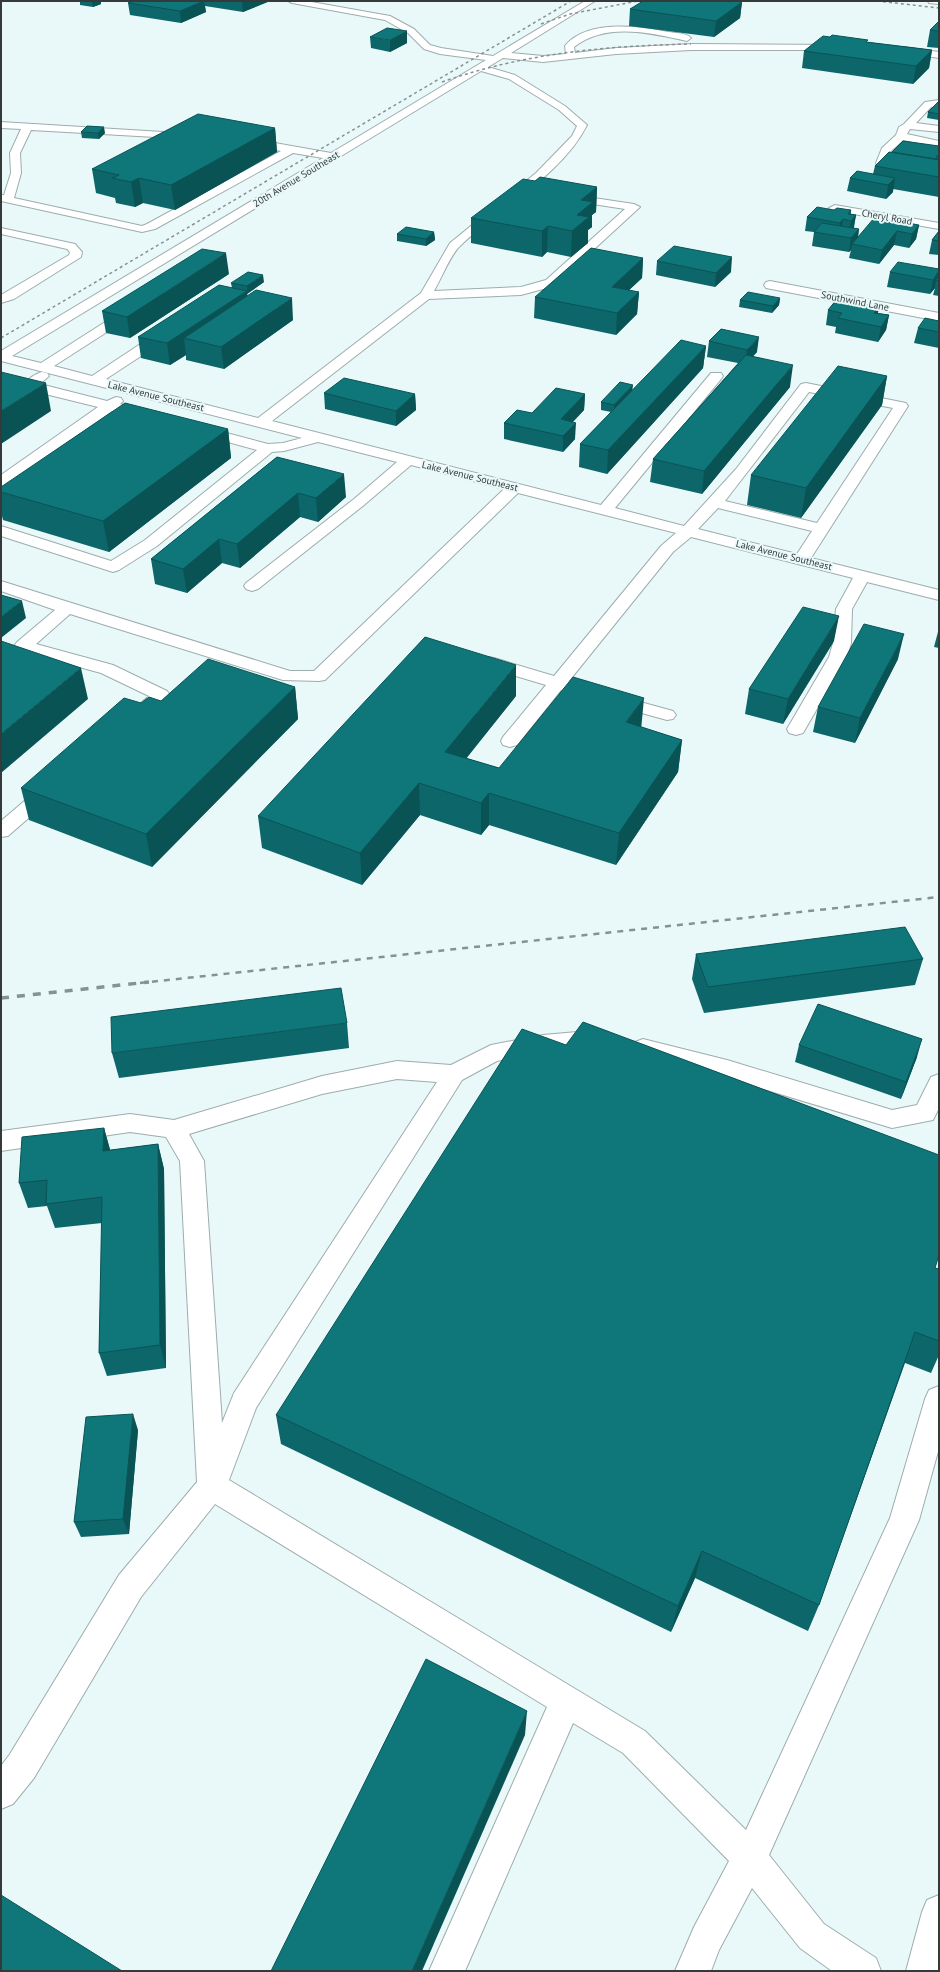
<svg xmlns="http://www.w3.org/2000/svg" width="940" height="1972" font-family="'PT Sans',sans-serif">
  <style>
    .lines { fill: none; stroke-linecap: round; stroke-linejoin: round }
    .minor-casing { stroke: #9dacad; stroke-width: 2 }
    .major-casing { stroke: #9dacad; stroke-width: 2 }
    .minor { fill: #fff; fill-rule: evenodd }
    .major { fill: #fff; fill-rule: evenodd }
    .rail-far2 { stroke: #869191; stroke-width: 1.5; stroke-dasharray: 3 3; stroke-linecap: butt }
    .rail-far1 { stroke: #869191; stroke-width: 2.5; stroke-dasharray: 6 6; stroke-linecap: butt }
    .rail { stroke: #869191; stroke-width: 3.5; stroke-dasharray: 8 8; stroke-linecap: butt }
    .wall { fill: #0d6669 }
    .shaded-wall { fill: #0a5355 }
    .building { fill: #0f777a; stroke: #0a5355 }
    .labels { text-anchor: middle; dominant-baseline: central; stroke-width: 4; stroke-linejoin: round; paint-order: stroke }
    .far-street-label { font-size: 10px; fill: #343a3a; stroke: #e9f9fa }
  </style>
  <rect width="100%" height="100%" fill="#e9f9fa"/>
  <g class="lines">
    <!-- minor casing -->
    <g class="minor-casing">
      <g id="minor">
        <path d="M 288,1 L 306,1 L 390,16 L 414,29 L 430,45 L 441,48 L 493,56 L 585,1 L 595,1 L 511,53 L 543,56 L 566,54 L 565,46 C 587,19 638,26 668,32 C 675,33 687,33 691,38 L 687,41 C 650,33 606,22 574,47 L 575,53 L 616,48 L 691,44 L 843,45 L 843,49 L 840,50 L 691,50 L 616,54 L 543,62 L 503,58 L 488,67 L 515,75 L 565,106 L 587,125 C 562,175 499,208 460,246 C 451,254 441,279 434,291 L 521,287 L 546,280 L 625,209 L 567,200 L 561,197 L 563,195 L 567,194 L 634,204 L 640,207 L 554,286 L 521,295 L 429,299 L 272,421 L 601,505 L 711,373 L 721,373 L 723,376 L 721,379 L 615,508 L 684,526 L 736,469 L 801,384 L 806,383 L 906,403 L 908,406 L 811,558 L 939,590 L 939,600 L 867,582 L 852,609 L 851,643 L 847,657 L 803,733 L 796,735 L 789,733 L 787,729 L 829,657 L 833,643 L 836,609 L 853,578 L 691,537 L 673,552 L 569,681 L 576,683 L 579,687 L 576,691 L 570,692 L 561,690 L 517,745 L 510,747 L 503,745 L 501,741 L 503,737 L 546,685 L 482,666 L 479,662 L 482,658 L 488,657 L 494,658 L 554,676 L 661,546 L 676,533 L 518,493 L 325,680 L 319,681 L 283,680 L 70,614 L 36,644 L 113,665 L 167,691 L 170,695 L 139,722 L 133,723 L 127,722 L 124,718 L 149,696 L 101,673 L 17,650 L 14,646 L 17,642 L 55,610 L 1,591 L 1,581 L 290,671 L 314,671 L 504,489 L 411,465 L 364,505 L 258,589 L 252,591 L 246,589 L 244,586 L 246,583 L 354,499 L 397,462 L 318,442 L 284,451 L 272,452 L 157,546 L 119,570 L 113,572 L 1,536 L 1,526 L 111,561 L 145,540 L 257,450 L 195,433 L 193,430 L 195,427 L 200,426 L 268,444 L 283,443 L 302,438 L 1,361 L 1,351 L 323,158 L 293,153 L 155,229 L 142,232 L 1,201 L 1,195 L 4,195 L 11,173 L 10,153 L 21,129 L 1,128 L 1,122 L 195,134 L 196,136 L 191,139 L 31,130 L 20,153 L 21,173 L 14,198 L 142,226 L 147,224 L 281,151 L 243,143 L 242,141 L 243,139 L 247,138 L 331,153 L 486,60 L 440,54 L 424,49 L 408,33 L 385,20 L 292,3 ZM 481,71 L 509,79 L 559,110 L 577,126 L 572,136 L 536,173 L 450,243 L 421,293 L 258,418 L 106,379 L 170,337 L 171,334 L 170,331 L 160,331 L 92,376 L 54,366 L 135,314 L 137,311 L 135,308 L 127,308 L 41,363 L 12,356 ZM 809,392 L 893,408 L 817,523 L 725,501 ZM 718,508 L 812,531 L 797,554 L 698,529 Z"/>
        <polygon points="928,1 939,1 939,4 929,3"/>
        <polygon points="903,47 939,52 939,58 900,52 899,50"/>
        <polygon points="939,100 939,106 931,107 916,123 939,126 939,132 910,129 907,134 939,141 939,147 903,140 891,151 887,161 939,170 939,176 877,165 876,163 882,148 896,135 899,127 904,124 925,102"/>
        <polygon points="835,205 939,223 939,229 831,210 829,208"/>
        <polygon points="1,228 75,244 82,252 81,257 14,299 1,303 1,295 69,255 70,252 67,249 1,234"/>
        <polygon points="770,281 939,313 939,321 766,288 764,285 766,282"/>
        <path d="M 42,372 L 47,373 L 49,376 L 40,384 L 107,401 L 116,397 L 121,398 L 123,401 L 120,404 L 151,412 L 153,415 L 151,418 L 146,419 L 112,411 L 6,485 L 1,486 L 1,475 L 98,407 L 29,390 L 25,384 C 29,378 35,374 42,372 Z"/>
        <polygon points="615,695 673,711 676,715 673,719 667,720 609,704 606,700 609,696"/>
        <polygon points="49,784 56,786 59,790 56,794 8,836 1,837 1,821 42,786"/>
        <path d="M 600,1030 L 608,1032 L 611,1038 L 608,1044 L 600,1046 L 543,1051 L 497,1061 L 462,1080 L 256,1408 L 229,1480 L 645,1731 L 746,1830 L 890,1518 L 925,1399 L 929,1390 L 939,1386 L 939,1448 L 919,1520 L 769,1855 L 824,1924 L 876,1958 L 881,1971 L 832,1971 L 800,1948 L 752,1888 L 719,1950 L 711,1971 L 675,1971 L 694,1927 L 729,1861 L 623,1753 L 573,1723 L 465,1971 L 429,1971 L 547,1707 L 215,1504 L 141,1597 L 34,1778 L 13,1804 L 1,1809 L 1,1766 L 10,1754 L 119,1575 L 197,1482 L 180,1161 L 166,1137 L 130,1132 L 1,1151 L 1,1131 L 130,1114 L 174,1120 L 322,1076 L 397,1061 L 451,1065 L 491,1045 L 543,1035 ZM 397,1079 L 437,1082 L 234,1393 L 222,1423 L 204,1161 L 189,1134 L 322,1094 Z"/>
        <polygon points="643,1039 727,1060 892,1110 917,1105 931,1077 939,1074 939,1108 933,1120 892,1128 727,1078 635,1054 632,1048 635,1042"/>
      </g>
    </g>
    <!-- major casing -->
    <g class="major-casing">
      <polygon id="major" points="939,1895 939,1971 906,1971 922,1912 927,1900"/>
    </g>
    <!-- minor -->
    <use href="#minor" class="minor"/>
    <!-- major -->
    <use href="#major" class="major"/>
    <!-- rail-far2 -->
    <g class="rail-far2">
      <polyline points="877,1 939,8"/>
      <polyline points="541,24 570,14 638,1"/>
      <path d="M 442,82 C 525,53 604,46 691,44"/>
      <polyline points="1,338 571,1"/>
    </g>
    <!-- rail-far1 -->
    <polyline class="rail-far1" points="140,983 939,897"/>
    <!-- rail -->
    <polyline class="rail" points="1,998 149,982"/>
  </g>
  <!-- wall -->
  <g class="wall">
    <polygon points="61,1 74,1 70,2"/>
    <polygon points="79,1 101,1 101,4 93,7 80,5 80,1"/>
    <polygon points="134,1 270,1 243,12 205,6 206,12 181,23 130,15 128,3"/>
    <polygon points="742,2 740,18 714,37 629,26 630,9"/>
    <polygon points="939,21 939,48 927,47 930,30"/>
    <polygon points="370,37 407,43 390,52 371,48"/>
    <polygon points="867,42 932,50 929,68 913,84 802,68 804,51"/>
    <polygon points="939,101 939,120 927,118 928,112"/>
    <polygon points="275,128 277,152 175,210 143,203 135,207 116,203 115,198 96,193 92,169"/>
    <polygon points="81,132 105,133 99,139 82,138"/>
    <polygon points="939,146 939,197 893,189 893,192 886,199 847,191 850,178 873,174 875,166 892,152"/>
    <polygon points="535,181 597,187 596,212 592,215 592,227 588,230 588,243 571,257 547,252 542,257 471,243 471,218"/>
    <polygon points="834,210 851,210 851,214 856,215 854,228 859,229 858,237 919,225 916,239 909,248 894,245 879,264 849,258 851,250 849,252 812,246 814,232 805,231 807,217"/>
    <polygon points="939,231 939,255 929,254 932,240"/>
    <polygon points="434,232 435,240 426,246 397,241 397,234"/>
    <polygon points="643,258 642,278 629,290 639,292 637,314 616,335 534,318 535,297"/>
    <polygon points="657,261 731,272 715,287 656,275"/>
    <polygon points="939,269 938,277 939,276 939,296 933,295 935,288 930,294 887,287 890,272"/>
    <polygon points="229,274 130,338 106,333 102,311"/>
    <polygon points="264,282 247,294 247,296 293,320 224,369 186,360 186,355 170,365 141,358 138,337 232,288 231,283"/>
    <polygon points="780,298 779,305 772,313 739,307 740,300"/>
    <polygon points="879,307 878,313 889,315 886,330 878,342 835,333 836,327 826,325 828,310"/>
    <polygon points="939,321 939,348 914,343 918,328"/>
    <polygon points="721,329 757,352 753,356 790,387 702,494 650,482 653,459 738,363 707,357 709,341"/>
    <polygon points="706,346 703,368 607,474 579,467 580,444 611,412 601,410 601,402 632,390"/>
    <polygon points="887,376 882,405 801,518 747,505 751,475"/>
    <polygon points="324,393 415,394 416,410 396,426 325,409"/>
    <polygon points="585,394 584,410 573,422 575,439 563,452 504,439 504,423"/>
    <polygon points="228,429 231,458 109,552 3,520 1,512 1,487"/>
    <polygon points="277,457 346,497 318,522 300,517 240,568 222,563 187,593 155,584 151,559"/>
    <polygon points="939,628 939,648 934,647"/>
    <polygon points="834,641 783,724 745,714 749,689"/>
    <polygon points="898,659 855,743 813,732 818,707"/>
    <polygon points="295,687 298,719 152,867 29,820 21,788 141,703 161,701"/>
    <polygon points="516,696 466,758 499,768 641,727 682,740 678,772 616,865 489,825 481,835 420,815 362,885 262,848 258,816"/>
    <polygon points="696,954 923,959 915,985 704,1013 692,979"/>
    <polygon points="347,1023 349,1048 119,1078 112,1053"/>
    <polygon points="799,1045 917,1057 901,1099 795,1062"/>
    <polygon points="104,1128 110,1150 158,1144 164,1169 166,1368 107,1376 99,1353 102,1223 55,1228 47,1206 28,1208 19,1183"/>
    <polygon points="935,1268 939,1269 939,1355 931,1373 905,1363 819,1605 808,1631 695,1578 671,1632 281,1444 276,1415"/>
    <polygon points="138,1430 129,1534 81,1537 74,1522"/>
  </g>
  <!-- shaded-wall -->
  <g class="shaded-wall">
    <polygon points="94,1 101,1 101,4 93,7 92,2"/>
    <polygon points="204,1 206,12 181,23 180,11"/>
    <polygon points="242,1 270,1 243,12"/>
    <polygon points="742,2 740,18 714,37 716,21"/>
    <polygon points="407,31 407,43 390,52 390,40"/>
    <polygon points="932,50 929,68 913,84 916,66"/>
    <polygon points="104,127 105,133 99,139 98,133"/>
    <polygon points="275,128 277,152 175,210 171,185"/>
    <polygon points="139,178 143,203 135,207 131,182"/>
    <polygon points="895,178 893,192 886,199 888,185"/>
    <polygon points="597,187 596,212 592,215 592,227 588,230 588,243 571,257 572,231 581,200"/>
    <polygon points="856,215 853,229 848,235 851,221"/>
    <polygon points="843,219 841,233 838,237 840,223"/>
    <polygon points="919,225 916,239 909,248 912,234"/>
    <polygon points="548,226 547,252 542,257 542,231"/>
    <polygon points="859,229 857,243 852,244 851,250 849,252 851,238"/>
    <polygon points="897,231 894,245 879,264 882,250"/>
    <polygon points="434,232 435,240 426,246 426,239"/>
    <polygon points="226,253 229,274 130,338 127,317"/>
    <polygon points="732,257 731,272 715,287 716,273"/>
    <polygon points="643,258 642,278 610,308 612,287"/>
    <polygon points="939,271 938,280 936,280 935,288 930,294 933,280"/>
    <polygon points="263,275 264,282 247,294 247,286"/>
    <polygon points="247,291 249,312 184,338 186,355 170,365 167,343"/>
    <polygon points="639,292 637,314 616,335 617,313"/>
    <polygon points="292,298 293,320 224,369 221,347"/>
    <polygon points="780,298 779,305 772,313 773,306"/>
    <polygon points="879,307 876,322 874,313"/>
    <polygon points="889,315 886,330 878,342 881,327"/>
    <polygon points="759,337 757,352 745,365 747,350"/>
    <polygon points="706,346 703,368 607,474 608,450"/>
    <polygon points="793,365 790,387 702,494 704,471"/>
    <polygon points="887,376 882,405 801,518 806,488"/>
    <polygon points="46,383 51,411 1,444 1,411"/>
    <polygon points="633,385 632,393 614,413 614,405"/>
    <polygon points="415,394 416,410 396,426 396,411"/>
    <polygon points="585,394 584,410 560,435 561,419"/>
    <polygon points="576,423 575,439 563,452 563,436"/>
    <polygon points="228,429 231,458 109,552 103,521"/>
    <polygon points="344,474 346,497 318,522 316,498"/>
    <polygon points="298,493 300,517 240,568 237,544"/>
    <polygon points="219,539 222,563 187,593 183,569"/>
    <polygon points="22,601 26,618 1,638 1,617"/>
    <polygon points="839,616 834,641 783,724 788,699"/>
    <polygon points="904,634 898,659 855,743 860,718"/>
    <polygon points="516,665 516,696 446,784 445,752"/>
    <polygon points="81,668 88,699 1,773 1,734"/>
    <polygon points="295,687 298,719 152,867 146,834"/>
    <polygon points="644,698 641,730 626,722"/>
    <polygon points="682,740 678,772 616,865 619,833"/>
    <polygon points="419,783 420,815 362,885 360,853"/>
    <polygon points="489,793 489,825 481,835 481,803"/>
    <polygon points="922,1039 917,1057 901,1099 906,1082"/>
    <polygon points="104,1128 111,1153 103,1151"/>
    <polygon points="158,1144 164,1169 166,1368 160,1345"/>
    <polygon points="133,1414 138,1430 129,1534 123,1519"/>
    <polygon points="702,1551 695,1578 671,1632 678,1606"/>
    <polygon points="527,1711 525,1735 422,1971 412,1971"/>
  </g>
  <!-- building -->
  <g class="building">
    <polygon points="134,1 204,1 180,11 128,3"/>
    <polygon points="643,1 737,1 742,2 716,21 630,9"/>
    <polygon points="939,21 939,31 930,30"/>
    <polygon points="387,28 407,31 390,40 370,37"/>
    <polygon points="832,35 868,40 866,42 932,50 916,66 804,51 823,36 830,37"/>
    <polygon points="939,101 939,114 928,112"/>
    <polygon points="198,114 275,128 171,185 139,178 131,182 112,178 119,175 92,169"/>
    <polygon points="87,126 104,127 98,133 81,132"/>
    <polygon points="903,141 939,146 939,154 937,156 936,159 892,152"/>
    <polygon points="889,152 939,160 939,177 875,166"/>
    <polygon points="857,171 895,178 888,185 850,178"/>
    <polygon points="540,177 597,187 581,200 593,202 577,215 589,217 572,231 548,226 542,231 471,218 523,179 535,181"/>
    <polygon points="817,207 834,210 837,208 851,210 848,214 856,215 851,221 843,219 840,223 807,217"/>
    <polygon points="875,217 919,225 912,234 897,231 882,250 852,244"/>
    <polygon points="822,223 859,229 851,238 814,232"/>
    <polygon points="406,227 434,232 426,239 397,234"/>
    <polygon points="939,231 939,241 932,240"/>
    <polygon points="674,246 732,257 716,273 657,261"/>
    <polygon points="591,248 643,258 612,287 639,292 617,313 535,297"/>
    <polygon points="202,249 226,253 127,317 102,311"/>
    <polygon points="898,262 939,269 939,271 933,280 890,272"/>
    <polygon points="248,272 263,275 247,286 231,283"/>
    <polygon points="939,276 939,281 936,280"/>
    <polygon points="219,285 247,291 167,343 138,337"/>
    <polygon points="256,290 292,298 221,347 184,338"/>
    <polygon points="748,292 780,298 773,306 740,300"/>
    <polygon points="837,299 879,307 874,313 889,315 881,327 838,318 842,313 828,310"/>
    <polygon points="925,318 939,321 939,332 918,328"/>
    <polygon points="721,329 759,337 747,350 709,341"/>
    <polygon points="681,340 706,346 608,450 580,444"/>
    <polygon points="746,355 793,365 704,471 653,459"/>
    <polygon points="838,366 887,376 806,488 751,475"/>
    <polygon points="1,372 46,383 1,411"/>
    <polygon points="344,378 415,394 396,411 324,393"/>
    <polygon points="620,382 633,385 614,405 601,402"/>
    <polygon points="556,388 585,394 561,419 576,423 563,436 504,423 517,410 532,413"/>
    <polygon points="125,403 228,429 103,521 1,492 1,487"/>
    <polygon points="277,457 344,474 316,498 298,493 237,544 219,539 183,569 151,559"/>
    <polygon points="1,595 22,601 1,617"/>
    <polygon points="803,607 839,616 788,699 749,689"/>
    <polygon points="864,624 904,634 860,718 818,707"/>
    <polygon points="425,637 516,665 445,752 499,768 573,677 644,698 626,722 682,740 619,833 489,793 481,803 419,783 360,853 258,816"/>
    <polygon points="1,641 81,668 1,734"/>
    <polygon points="208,659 295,687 146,834 21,788 124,698 141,703 149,697 161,701"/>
    <polygon points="905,927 923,959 708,987 696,954"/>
    <polygon points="341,988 347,1023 112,1053 111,1017"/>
    <polygon points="818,1004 922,1039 906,1082 799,1045"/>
    <polygon points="583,1022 939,1155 939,1255 935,1268 939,1269 939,1341 915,1332 819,1605 702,1551 678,1606 276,1415 522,1029 566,1045"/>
    <polygon points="104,1128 103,1151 158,1144 160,1345 99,1353 102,1197 46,1204 47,1180 19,1183 22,1137"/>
    <polygon points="133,1414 123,1519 74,1522 86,1417"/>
    <polygon points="426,1659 527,1711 412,1971 271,1971"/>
    <polygon points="1,1895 122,1971 1,1971"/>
  </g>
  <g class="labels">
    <!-- far-street labels -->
    <g class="far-street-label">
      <text transform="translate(296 179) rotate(-31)">20th Avenue Southeast</text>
      <text transform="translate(887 217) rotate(10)">Cheryl Road</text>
      <text transform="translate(855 301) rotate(11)">Southwind Lane</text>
      <text transform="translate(156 396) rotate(14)">Lake Avenue Southeast</text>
      <text transform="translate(470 476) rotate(14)">Lake Avenue Southeast</text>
      <text transform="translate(784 555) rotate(14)">Lake Avenue Southeast</text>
    </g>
  </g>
  <!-- border -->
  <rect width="940" height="1972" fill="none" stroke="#343a3a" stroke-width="4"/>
</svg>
